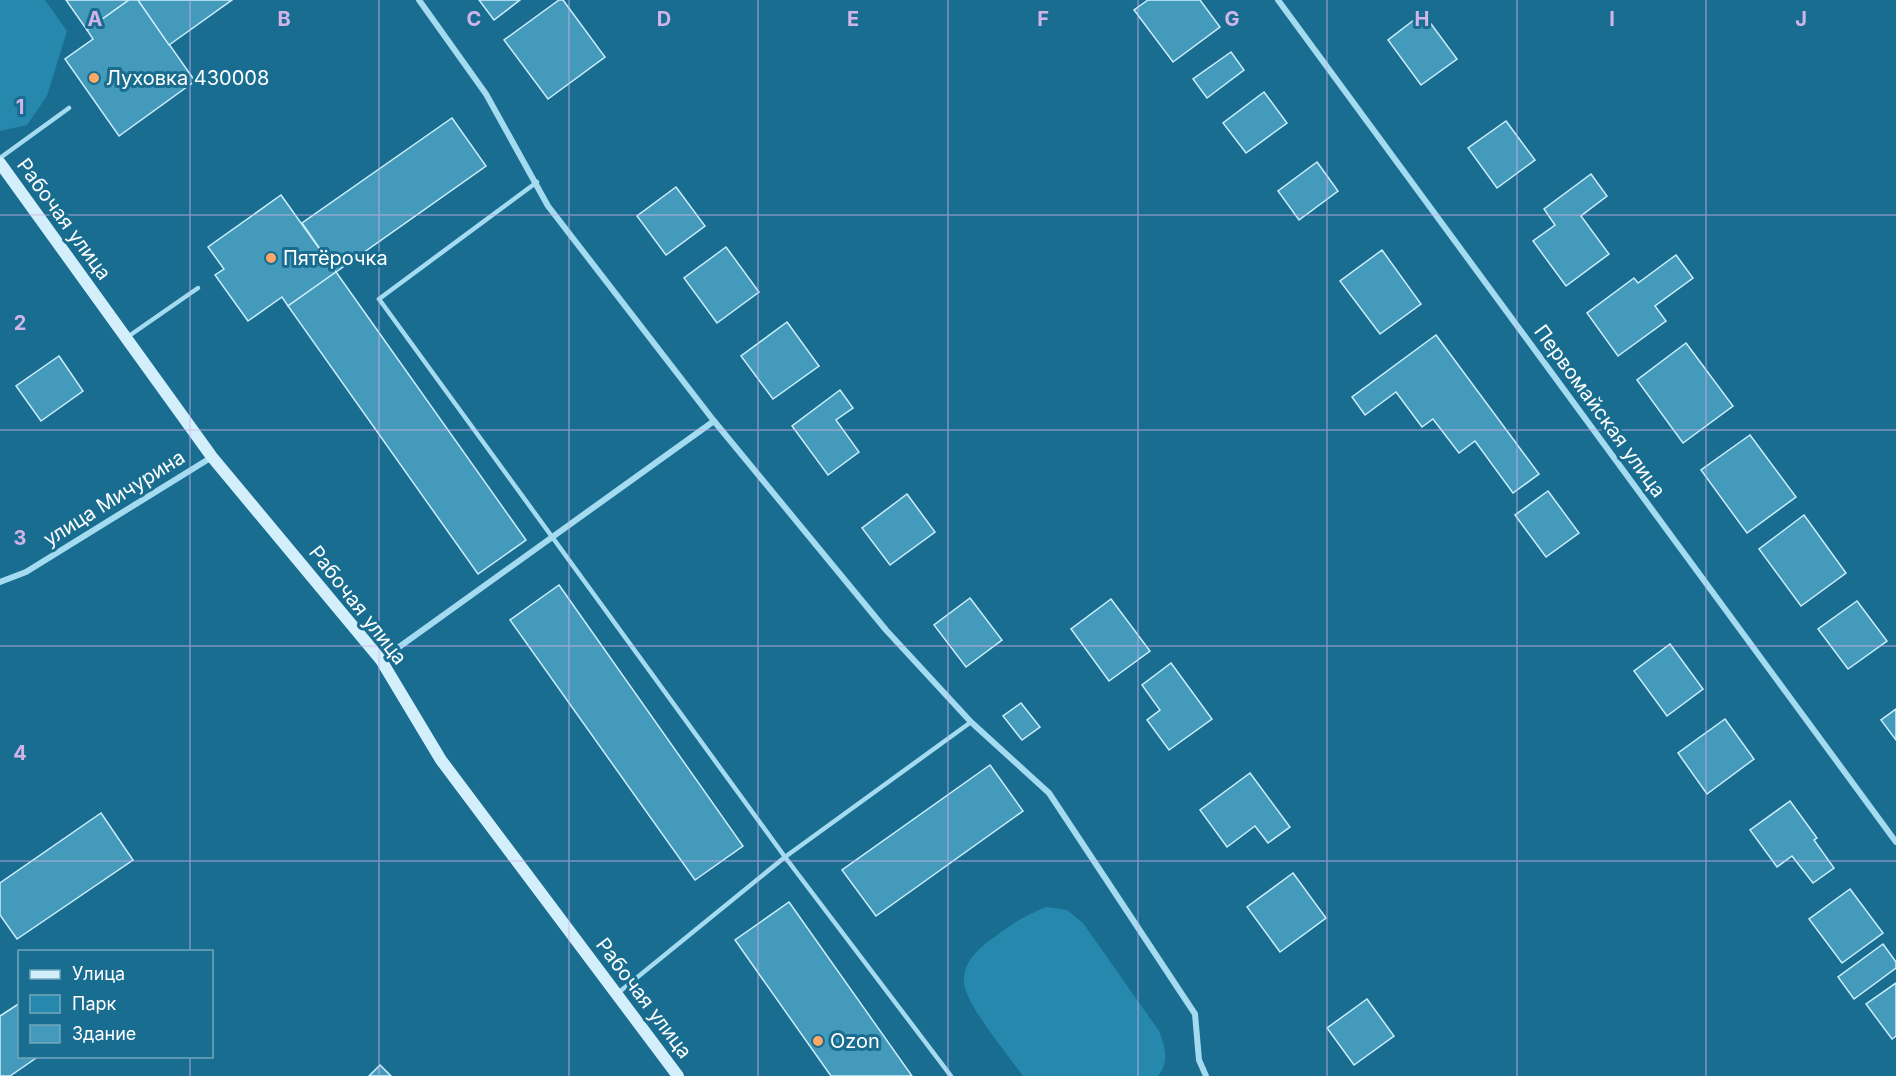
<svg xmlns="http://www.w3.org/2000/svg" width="1896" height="1076" font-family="Inter,sans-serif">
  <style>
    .green { fill: #2788ad }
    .building { fill: #449aba; stroke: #cceefb; stroke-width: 1.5 }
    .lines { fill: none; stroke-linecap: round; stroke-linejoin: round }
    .lane { stroke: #a5dbf0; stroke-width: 4.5 }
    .street { stroke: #a5dbf0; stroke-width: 6 }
    .secondary { stroke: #d3effb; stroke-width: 12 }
    .grid { fill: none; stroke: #d1b5e9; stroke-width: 1.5; stroke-opacity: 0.55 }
    .poi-dot { fill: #ffa764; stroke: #186d90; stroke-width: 2 }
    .labels { text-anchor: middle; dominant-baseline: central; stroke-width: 6; stroke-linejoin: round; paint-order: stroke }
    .poi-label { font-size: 20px; fill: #fff; stroke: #186d90; text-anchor: start }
    .street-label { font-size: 20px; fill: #fff; stroke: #186d90 }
    .grid-label { font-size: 20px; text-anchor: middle; font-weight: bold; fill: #d1b5e9; stroke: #186d90; stroke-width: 6; stroke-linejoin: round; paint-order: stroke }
  </style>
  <rect width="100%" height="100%" fill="#186d90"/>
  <!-- green -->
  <g class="green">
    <polygon points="0,0 45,0 67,31 47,96 27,125 0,131"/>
    <path d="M 1047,907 L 1067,910 L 1083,923 L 1159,1031 C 1165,1046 1170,1062 1158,1076 L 1023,1076 C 1009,1056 966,1005 964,983 C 962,962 980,947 996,936 C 1012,924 1027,914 1047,907 Z"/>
  </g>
  <!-- building -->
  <g class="building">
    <polygon points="66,0 129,0 87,30"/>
    <polygon points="129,0 138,0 195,81 119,136 65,59 93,39 87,30"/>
    <polygon points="138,0 232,0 169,45"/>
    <polygon points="479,0 520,0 494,20"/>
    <polygon points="559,0 563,0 605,57 548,99 504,40"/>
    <polygon points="1148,0 1200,0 1220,27 1173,62 1134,10"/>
    <polygon points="1423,13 1457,59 1421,85 1388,40"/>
    <polygon points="1231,52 1244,70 1207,98 1193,79"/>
    <polygon points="1264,92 1287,123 1246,153 1223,123"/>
    <polygon points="452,118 486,166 336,272 302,223"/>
    <polygon points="1506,121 1535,160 1497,188 1468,148"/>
    <polygon points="1317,162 1338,191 1299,220 1278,191"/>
    <polygon points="1591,174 1607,196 1581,216 1609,254 1566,286 1533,241 1555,225 1544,209"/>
    <polygon points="676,187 705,226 666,255 637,216"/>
    <polygon points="281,195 336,272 288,306 282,297 248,321 215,275 224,269 208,247"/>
    <polygon points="726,247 759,292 717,323 684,278"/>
    <polygon points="1382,250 1421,304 1380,334 1340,281"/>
    <polygon points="1676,255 1693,278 1655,306 1666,321 1618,356 1587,313 1634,278 1638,283"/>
    <polygon points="336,272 526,540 478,574 288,306"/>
    <polygon points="787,322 819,366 773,399 741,356"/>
    <polygon points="1436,335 1539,474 1513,493 1475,441 1459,453 1433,419 1422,427 1396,392 1365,415 1352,397"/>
    <polygon points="1686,343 1733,406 1683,443 1637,380"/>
    <polygon points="59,356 83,391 41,421 16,386"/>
    <polygon points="840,390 853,408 836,420 859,452 828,475 792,426"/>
    <polygon points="1750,435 1796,497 1747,533 1701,470"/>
    <polygon points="1548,491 1579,533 1546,557 1515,515"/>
    <polygon points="907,494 935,532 890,565 862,528"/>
    <polygon points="1804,515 1846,573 1801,606 1759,549"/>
    <polygon points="559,585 743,846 695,880 510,620"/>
    <polygon points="970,598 1002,640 966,667 934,625"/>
    <polygon points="1111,599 1150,651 1109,681 1071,629"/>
    <polygon points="1857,601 1887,641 1848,669 1818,629"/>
    <polygon points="1670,644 1703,689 1667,716 1634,671"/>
    <polygon points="1171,663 1212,719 1169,750 1147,720 1160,710 1142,685"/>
    <polygon points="1021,703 1040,727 1022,740 1003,716"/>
    <polygon points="1896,709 1896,740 1881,720"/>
    <polygon points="1725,719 1754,759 1707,794 1678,753"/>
    <polygon points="990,765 1023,811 876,916 842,870"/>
    <polygon points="1250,773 1290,827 1268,843 1255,826 1227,847 1200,810"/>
    <polygon points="1790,801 1817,838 1814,840 1834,868 1813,883 1792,856 1777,867 1750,830"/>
    <polygon points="101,813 133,860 17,939 0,915 0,883"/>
    <polygon points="1293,873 1326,918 1280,952 1247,907"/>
    <polygon points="1850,889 1883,933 1842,963 1809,919"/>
    <polygon points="789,902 912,1076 831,1076 735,940"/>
    <polygon points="1883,944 1896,962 1896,968 1854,999 1838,977"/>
    <polygon points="1896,983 1896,1036 1892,1039 1866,1004"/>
    <polygon points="1367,999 1394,1036 1354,1065 1327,1028"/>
    <polygon points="20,1003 20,1056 39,1056 10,1076 0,1076 0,1016"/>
    <polygon points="380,1065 391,1076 369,1076"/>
  </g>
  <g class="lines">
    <!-- lane -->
    <g class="lane">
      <polyline points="0,158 69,108"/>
      <polyline points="537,182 379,299 785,857 951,1076"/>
      <polyline points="126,338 198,288"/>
      <polyline points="618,993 785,857 971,722"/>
    </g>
    <!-- street -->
    <g class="street">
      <polyline points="419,0 486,94 548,206 714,421 886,630 971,722 1049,793 1195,1014 1199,1060 1206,1076"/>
      <polyline points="1278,0 1896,842"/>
      <polyline points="0,582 26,572 212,457"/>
      <polyline points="381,660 714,421"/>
    </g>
    <!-- secondary -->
    <polyline class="secondary" points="0,163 212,457 381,660 441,760 678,1076"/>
  </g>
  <!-- grid -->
  <path class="grid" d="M 190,0 L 190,952M 379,0 L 379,1076M 569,0 L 569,1076M 758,0 L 758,1076M 948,0 L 948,1076M 1138,0 L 1138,1076M 1327,0 L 1327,1076M 1517,0 L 1517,1076M 1706,0 L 1706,1076M 0,215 L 1896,215M 0,430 L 1896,430M 0,646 L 1896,646M 0,861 L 1896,861M 190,1056 L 190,1076"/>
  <!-- markers -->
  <g class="poi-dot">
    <circle cx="94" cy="78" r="6"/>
    <circle cx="271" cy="258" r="6"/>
    <circle cx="818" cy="1041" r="6"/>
  </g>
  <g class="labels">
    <!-- poi labels -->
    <g class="poi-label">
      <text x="106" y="78">Луховка 430008</text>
      <text x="283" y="258">Пятёрочка</text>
      <text x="830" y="1041">Ozon</text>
    </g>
    <!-- street labels -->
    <g class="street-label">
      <text transform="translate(64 219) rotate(54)">Рабочая улица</text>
      <text transform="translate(1600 411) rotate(54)">Первомайская улица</text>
      <text transform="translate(114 498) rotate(-32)">улица Мичурина</text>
      <text transform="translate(358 605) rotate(52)">Рабочая улица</text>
      <text transform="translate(644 998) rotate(53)">Рабочая улица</text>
    </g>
  </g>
  <g class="grid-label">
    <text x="95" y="26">A</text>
    <text x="284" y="26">B</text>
    <text x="474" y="26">C</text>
    <text x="664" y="26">D</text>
    <text x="853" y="26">E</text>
    <text x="1043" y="26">F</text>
    <text x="1232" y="26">G</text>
    <text x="1422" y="26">H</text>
    <text x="1612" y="26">I</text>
    <text x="1801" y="26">J</text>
    <text x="20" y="114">1</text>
    <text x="20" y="330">2</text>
    <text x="20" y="545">3</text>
    <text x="20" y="760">4</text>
  </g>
  <!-- legend -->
  <rect x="18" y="950" width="195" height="108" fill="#186d90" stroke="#74a7bc" stroke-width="1.5"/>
  <rect x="30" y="970" width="30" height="9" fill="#d3effb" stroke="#74a7bc" stroke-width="1.5"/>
  <text x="72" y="980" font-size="18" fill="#ffffff">Улица</text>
  <rect x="30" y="995" width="30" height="18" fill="#2788ad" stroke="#74a7bc" stroke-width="1.5"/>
  <text x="72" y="1010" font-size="18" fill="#ffffff">Парк</text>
  <rect x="30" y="1025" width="30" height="18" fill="#449aba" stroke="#74a7bc" stroke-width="1.5"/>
  <text x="72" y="1040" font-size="18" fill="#ffffff">Здание</text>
</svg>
